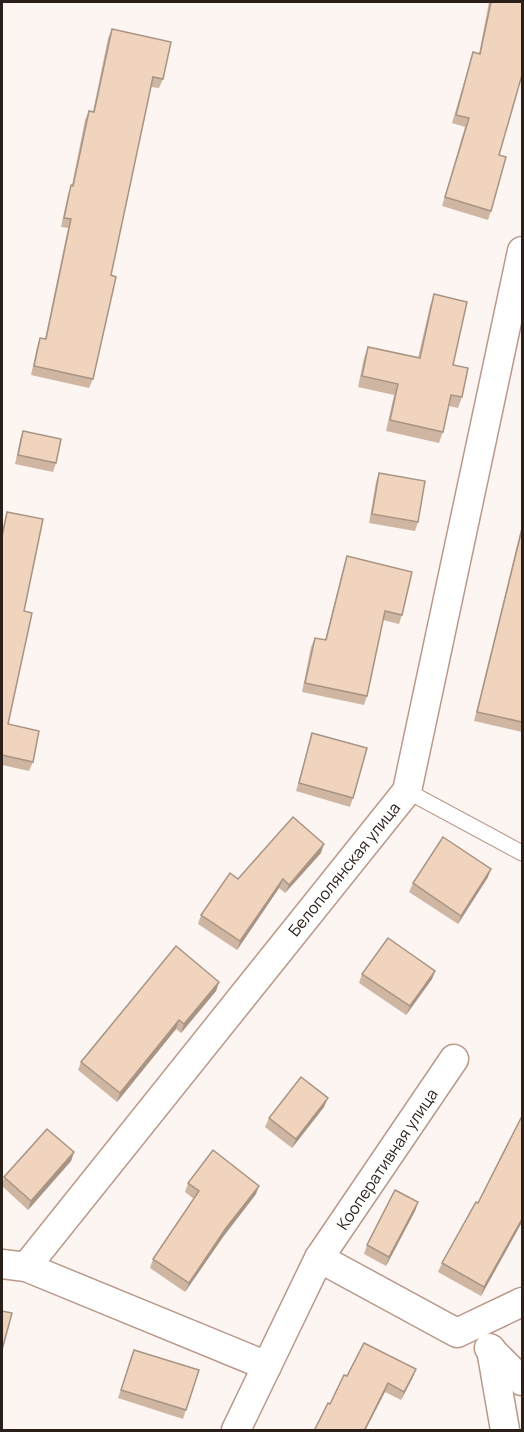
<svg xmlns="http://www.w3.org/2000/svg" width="524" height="1432" font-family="Manrope,sans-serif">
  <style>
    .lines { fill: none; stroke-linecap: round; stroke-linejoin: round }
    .service-casing { stroke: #b8998a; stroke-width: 17 }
    .minor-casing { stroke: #b8998a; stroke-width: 31 }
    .service { stroke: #fff; stroke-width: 15 }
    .minor { stroke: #fff; stroke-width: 28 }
    .wall { fill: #ceb6a3 }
    .shaded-wall { fill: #a89484 }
    .building { fill: #f0d4bd; stroke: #a89484; stroke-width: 1.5 }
    .labels { text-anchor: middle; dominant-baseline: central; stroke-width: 6; stroke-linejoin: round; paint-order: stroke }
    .street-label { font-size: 16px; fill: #2b1f19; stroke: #fff }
  </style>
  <rect width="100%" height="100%" fill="#fcf5f2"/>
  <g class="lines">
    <!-- service casing -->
    <g class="service-casing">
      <polyline id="service" points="407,791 522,853"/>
    </g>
    <!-- minor casing -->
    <g class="minor-casing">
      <g id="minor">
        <polyline points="319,1258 457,1333 522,1302"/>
        <polyline points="2,1264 26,1267 267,1366"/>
        <polyline points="26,1267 407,791 522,251"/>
        <polyline points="489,1348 522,1381"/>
        <polyline points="491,1349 505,1430"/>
        <polyline points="236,1430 319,1258 454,1059"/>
      </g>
    </g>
    <!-- service -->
    <use href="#service" class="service"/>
    <!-- minor -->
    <use href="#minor" class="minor"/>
  </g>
  <!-- wall -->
  <g class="wall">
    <polygon points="489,2 522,2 491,211 488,220 442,206 465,127 452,123 473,52 479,54"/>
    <polygon points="112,29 163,79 159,88 151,87 111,275 93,379 89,388 31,375 37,347 40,338 45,339 68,228 61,227 68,194 72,185 85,120 89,111 93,112 108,38"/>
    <polygon points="434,294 462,397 458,408 449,406 443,432 439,443 386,431 394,395 358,387 364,358 368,347 418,358 430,306"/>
    <polygon points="23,431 56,463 53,472 15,464 20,440"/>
    <polygon points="379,473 418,522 415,531 369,523 376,482"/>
    <polygon points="7,512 24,611 8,724 33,762 29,771 2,765 2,530"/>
    <polygon points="522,525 522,732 474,721"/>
    <polygon points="347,556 402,615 399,624 383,620 367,696 364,705 302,692 311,647 315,638 325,640 344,565"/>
    <polygon points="312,733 353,798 350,807 296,791"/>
    <polygon points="321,853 285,893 279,888 237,950 198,924 201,915 238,879"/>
    <polygon points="488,877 458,924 409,892 413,883"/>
    <polygon points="435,971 432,979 406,1015 359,983 362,974"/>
    <polygon points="219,982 216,991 181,1033 176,1029 117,1102 78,1070 81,1062"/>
    <polygon points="324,1107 292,1148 265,1127 269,1118"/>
    <polygon points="74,1152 71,1161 28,1210 2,1186 4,1177"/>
    <polygon points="188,1183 256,1194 223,1237 185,1292 150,1268 153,1259 194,1199 185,1192"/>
    <polygon points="418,1202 415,1211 386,1266 364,1254 367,1245"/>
    <polygon points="522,1222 481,1296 438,1272 442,1263"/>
    <polygon points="134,1350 199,1370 183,1419 118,1398"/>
    <polygon points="347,1376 413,1377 401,1400 385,1392 330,1404"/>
  </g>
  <!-- shaded-wall -->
  <g class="shaded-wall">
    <polygon points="324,844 321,853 285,893 289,885"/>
    <polygon points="491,869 488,877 458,924 461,916"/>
    <polygon points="283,879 279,888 237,950 240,941"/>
    <polygon points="435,971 432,979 406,1015 410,1006"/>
    <polygon points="219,982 216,991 181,1033 184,1024"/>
    <polygon points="179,1020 176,1029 117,1102 120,1093"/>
    <polygon points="328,1098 324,1107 292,1148 296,1139"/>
    <polygon points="74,1152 71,1161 28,1210 31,1201"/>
    <polygon points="259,1186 256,1194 223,1237 185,1292 189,1283 226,1228"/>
    <polygon points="418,1202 415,1211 386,1266 389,1257"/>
    <polygon points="522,1219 522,1222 481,1296 484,1287"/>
    <polygon points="416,1369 413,1377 401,1400 404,1392"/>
    <polygon points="388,1383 385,1392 365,1431 364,1431"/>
  </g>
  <!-- building -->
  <g class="building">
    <polygon points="491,2 522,2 522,75 499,155 506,157 491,211 445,197 469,118 456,115 473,52 480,54"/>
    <polygon points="112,29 171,42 163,79 153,77 111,275 116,277 93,379 34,366 40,338 46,339 71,219 64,218 71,185 73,186 89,111 94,112"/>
    <polygon points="434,294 467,302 453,365 468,368 462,397 451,395 443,432 390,420 398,384 362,376 368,347 420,358"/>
    <polygon points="23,431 61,439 56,463 18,455"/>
    <polygon points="379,473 425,481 418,522 372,514"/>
    <polygon points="7,512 43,519 24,611 32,613 8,724 39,731 33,762 2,755 2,537"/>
    <polygon points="522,529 522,722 477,712"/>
    <polygon points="347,556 412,572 402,615 385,611 367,696 305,683 315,638 326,640"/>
    <polygon points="312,733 367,748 353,798 299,783"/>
    <polygon points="293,817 324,844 289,885 283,879 240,941 201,915 230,873 238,879"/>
    <polygon points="443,837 491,869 461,916 413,883"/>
    <polygon points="388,938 435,971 410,1006 362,974"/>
    <polygon points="176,946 219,982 184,1024 179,1020 120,1093 81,1062"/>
    <polygon points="301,1077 328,1098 296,1139 269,1118"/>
    <polygon points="522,1116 522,1219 484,1287 442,1263 476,1202 478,1203"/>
    <polygon points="47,1129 74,1152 31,1201 4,1177"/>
    <polygon points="213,1150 259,1186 226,1228 189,1283 153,1259 199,1191 188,1183"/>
    <polygon points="395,1190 418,1202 389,1257 367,1245"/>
    <polygon points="2,1311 12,1313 2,1350"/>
    <polygon points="364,1343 416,1369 404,1392 388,1383 364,1431 314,1431 328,1403 330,1404 344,1375 347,1376"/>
    <polygon points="134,1350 199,1370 186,1410 121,1390"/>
  </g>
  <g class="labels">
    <!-- street labels -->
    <g class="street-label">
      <text transform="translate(344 869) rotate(-51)">Белополянская улица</text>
      <text transform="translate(387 1159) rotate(-56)">Кооперативная улица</text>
    </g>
  </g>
  <!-- border -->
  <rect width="524" height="1432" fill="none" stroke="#2b1f19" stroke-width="6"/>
</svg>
